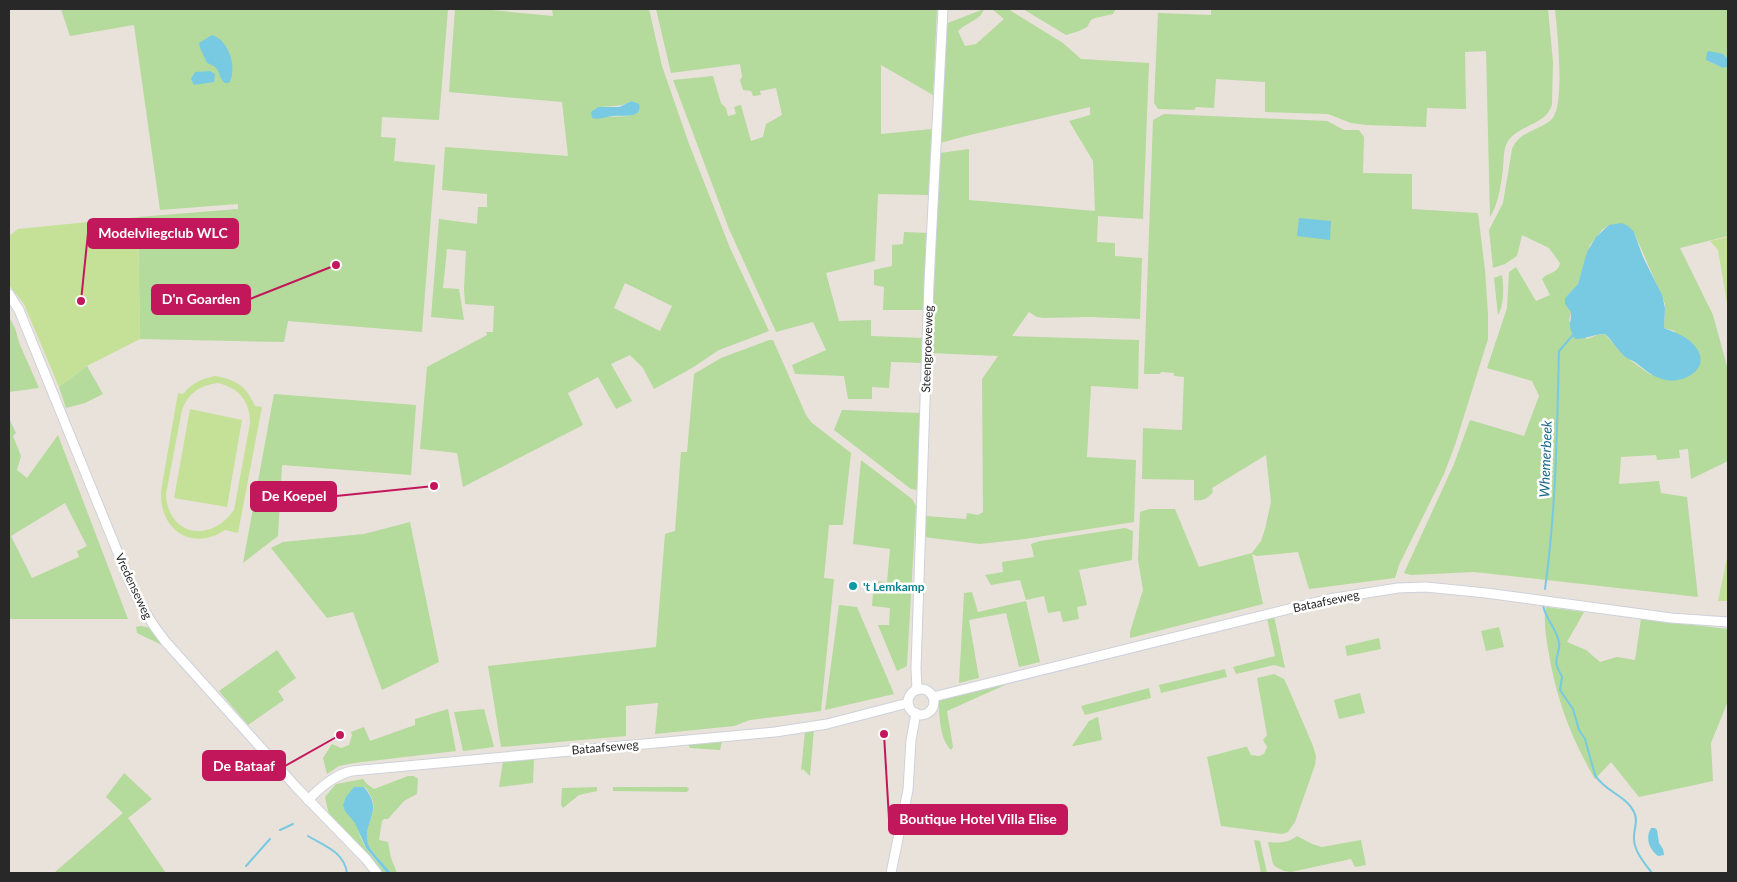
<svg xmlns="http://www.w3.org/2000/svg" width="1737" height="882" font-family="Lato,sans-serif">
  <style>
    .green { fill: #b4da9c; fill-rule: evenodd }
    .pitch { fill: #c5e198; fill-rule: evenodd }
    .water { fill: #77cae1 }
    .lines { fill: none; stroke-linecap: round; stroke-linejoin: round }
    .stream { stroke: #77cae1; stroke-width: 2 }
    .secondary-casing { stroke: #cdd1db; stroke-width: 11 }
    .secondary { stroke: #fff; stroke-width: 9 }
    .culture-dot { fill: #0f9aa8; stroke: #fff; stroke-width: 2 }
    .labels { text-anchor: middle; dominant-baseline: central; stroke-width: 5; stroke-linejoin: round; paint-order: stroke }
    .street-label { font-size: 12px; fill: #282828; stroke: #fff }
    .culture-label { font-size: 12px; font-weight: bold; fill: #0d838f; stroke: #fff; text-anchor: start }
    .water-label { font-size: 14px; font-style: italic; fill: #1a6889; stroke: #fff }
    .leader { fill: none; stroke: #c2185b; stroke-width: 2 }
    .callout-dot { fill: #c2185b; stroke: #fff; stroke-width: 2 }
    .callout { fill: #c2185b; stroke: #c2185b; stroke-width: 2 }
    .callout-label { font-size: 14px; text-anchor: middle; font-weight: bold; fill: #fff }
  </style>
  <rect width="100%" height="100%" fill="#e9e2da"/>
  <!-- green -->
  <g class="green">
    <polygon points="61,9 448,9 439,120 382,117 381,137 396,138 394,161 435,165 422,332 288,321 284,342 140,339 138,217 238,209 238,204 160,210 134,25 70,36"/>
    <path d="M 455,9 L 481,9 L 553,16 L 552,9 L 649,9 L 662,66 L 689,144 L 730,248 L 769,331 L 719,350 L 692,368 L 654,389 L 643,368 L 630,355 L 611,364 L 632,401 L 616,409 L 598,377 L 568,393 L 583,425 L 463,487 L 457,453 L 420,449 L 427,367 L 487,335 L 486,332 L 493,332 L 494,306 L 465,304 L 464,289 L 466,251 L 447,249 L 443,288 L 459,289 L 464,320 L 431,317 L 439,219 L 477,224 L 478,207 L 487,207 L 487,194 L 442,190 L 445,147 L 568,156 L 562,102 L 449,92 ZM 632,101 L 635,102 L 629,116 L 606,117 L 594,109 C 607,104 617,109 632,101 ZM 625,283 L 672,306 L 660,331 L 614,308 Z"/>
    <polygon points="656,9 937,9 933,95 881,65 881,134 932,129 929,195 878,194 875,261 826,273 839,321 871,320 871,336 923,338 922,363 891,362 889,388 872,387 872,399 848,399 844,376 795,374 792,365 826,350 813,322 776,332 729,229 673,80 713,76 721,103 726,108 728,116 736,114 734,107 741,105 751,141 763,137 766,124 782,115 776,88 760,91 761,95 753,96 751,91 743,90 740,80 742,77 740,64 671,73"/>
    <path d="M 984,9 C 981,20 967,22 958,31 L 965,46 L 976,44 L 1004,19 L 992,9 L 1008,9 L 1063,43 L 1081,59 L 1149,63 L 1143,219 L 1098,216 L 1097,242 L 1115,243 L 1115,256 L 1142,258 L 1140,319 L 1090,317 L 1043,318 L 1037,317 L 1029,312 L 1012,336 L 1139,340 L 1138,389 L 1091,386 L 1087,457 L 1136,460 L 1134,522 L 1025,539 L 980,544 L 924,537 L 925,516 L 966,519 L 967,513 L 978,515 L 983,512 L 982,379 L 998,356 L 931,353 L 940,153 L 969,149 L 969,200 L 1095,211 L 1093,161 L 1069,121 L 1090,115 L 1090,107 L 970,135 L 940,143 L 945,24 Z"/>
    <polygon points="1023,9 1121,9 1116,9 1113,14 1095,18 1091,20 1087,27 1079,31 1066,35"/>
    <path d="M 1211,9 L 1548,9 L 1553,62 L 1552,104 C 1547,125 1520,124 1508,141 C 1503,149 1504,159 1503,168 C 1501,184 1499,203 1490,217 L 1486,51 L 1465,52 L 1466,109 L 1427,108 L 1426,127 L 1366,125 L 1351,123 L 1328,114 L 1265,112 L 1265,82 L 1216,79 L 1214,108 L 1196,107 L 1194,110 L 1158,109 L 1154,103 L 1158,13 L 1211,15 Z"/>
    <path d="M 1555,9 L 1728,9 L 1728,59 L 1723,54 L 1706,60 L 1723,68 L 1728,65 L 1728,236 L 1680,248 L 1713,315 L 1728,370 L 1728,461 L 1691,479 L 1688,449 L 1679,450 L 1680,458 L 1657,460 L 1656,455 L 1621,457 L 1619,484 L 1659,481 L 1661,493 L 1687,497 L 1698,597 L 1474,572 L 1411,575 L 1404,573 L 1454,464 L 1470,420 L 1524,436 L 1539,396 L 1532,381 L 1487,368 L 1507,308 L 1509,272 L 1516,267 L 1536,301 L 1550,295 L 1542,279 C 1548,272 1558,274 1560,263 L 1549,248 L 1522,235 L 1517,256 L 1505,264 L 1493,268 L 1489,230 L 1503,203 L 1512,149 C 1520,131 1538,131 1551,120 C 1566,108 1557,29 1555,9 ZM 1609,225 L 1634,232 L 1665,304 L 1664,328 L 1675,331 L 1651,375 L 1623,355 L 1605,334 L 1597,335 L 1587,339 L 1569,321 L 1571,312 L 1565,298 L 1578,284 L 1590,245 L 1602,230 Z"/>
    <path d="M 1164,114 L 1327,121 L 1344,130 L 1359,130 L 1364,137 L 1363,173 L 1412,174 L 1412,209 L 1478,213 L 1485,270 L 1488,314 L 1488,339 L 1455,445 L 1444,474 L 1399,565 L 1395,578 L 1309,589 L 1298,552 L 1257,556 L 1252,554 L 1263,604 L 1130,638 L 1130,632 L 1143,590 L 1138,560 L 1140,512 L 1149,509 L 1175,509 L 1199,567 L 1252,553 L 1261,541 L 1265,529 L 1271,502 L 1266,455 L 1212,488 L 1213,492 C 1207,499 1203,501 1194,500 L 1194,480 L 1142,479 L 1143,428 L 1182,430 L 1184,377 L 1174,376 L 1174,373 L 1161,372 L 1160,374 L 1144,374 L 1153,120 Z"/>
    <polygon points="904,232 928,233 925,310 883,310 884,287 874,285 874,270 892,266 892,245 903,244"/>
    <path d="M 1502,275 C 1504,286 1504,306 1498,315 L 1494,278 Z"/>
    <polygon points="9,317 15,328 20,345 39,388 9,392"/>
    <polygon points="769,340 773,340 806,415 812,423 851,453 843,525 829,525 824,578 834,579 821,711 750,720 734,726 655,734 658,703 626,706 626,736 501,747 488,666 656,647 665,534 675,531 681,452 687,452 694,374 721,358"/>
    <polygon points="87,366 103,394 85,403 66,408 59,387"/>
    <polygon points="274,394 416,405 411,475 282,465 278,536 243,563"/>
    <polygon points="842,410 920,413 918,490 911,489 834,430"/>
    <path d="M 9,418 L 16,433 L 13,436 L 21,456 L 17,470 L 27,478 L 58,435 L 128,619 L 9,619 ZM 65,503 L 87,546 L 77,551 L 79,557 L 32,578 L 11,536 Z"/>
    <polygon points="861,460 912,499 916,506 907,666 897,671 878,625 889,625 890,608 872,606 874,581 887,582 890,549 853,544"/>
    <polygon points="410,522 439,662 382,690 353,612 327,618 271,548 283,542 364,534"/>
    <polygon points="1125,528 1133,531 1132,560 1079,570 1087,605 1077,607 1079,619 1063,622 1060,611 1048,613 1044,596 1026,600 1020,580 991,585 985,575 1003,572 1002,562 1034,557 1031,544 1040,541"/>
    <polygon points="972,592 978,612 1026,601 1040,662 1019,667 1006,613 969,620 979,678 959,683 964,593"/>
    <polygon points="839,605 857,607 894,694 825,710"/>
    <path d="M 1546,607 L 1584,612 L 1567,642 L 1586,650 L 1600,662 L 1617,657 L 1635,660 L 1641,619 L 1728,629 L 1728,701 L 1711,743 L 1713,781 L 1639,797 L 1611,762 L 1595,779 C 1570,736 1556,698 1548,649 C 1546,635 1543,621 1546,607 Z"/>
    <polygon points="1274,616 1285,668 1274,665 1236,674 1233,667 1275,656 1267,618"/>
    <polygon points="141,626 154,629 168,648 137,633 136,627"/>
    <polygon points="1499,627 1504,647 1486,651 1481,631"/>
    <polygon points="1379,638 1381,649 1347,656 1345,646"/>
    <polygon points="277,650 296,678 278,691 284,700 248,725 219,691"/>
    <polygon points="1225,669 1227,677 1161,693 1159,685"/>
    <polygon points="1274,674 1284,679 1287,685 1313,746 1316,756 1315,765 1295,822 1288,832 1282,834 1221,826 1207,757 1245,747 1247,747 1251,755 1259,756 1264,754 1267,747 1263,740 1267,735 1257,678"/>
    <path d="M 1014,681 L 947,711 L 953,747 L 951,750 C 939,738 940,716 938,700 Z"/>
    <polygon points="1149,688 1151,698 1085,715 1081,706"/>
    <polygon points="1360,693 1365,713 1339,719 1334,700"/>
    <polygon points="448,709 456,751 354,763 339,766 327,774 323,758 332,744 341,748 349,745 352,735 351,732 364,727 370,741 415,725 415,719"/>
    <polygon points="484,709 494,747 463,751 454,712"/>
    <polygon points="1098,717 1102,740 1074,746 1072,746 1089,721"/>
    <polygon points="814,729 810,776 803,769 801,771 805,731"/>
    <polygon points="722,741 720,750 690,748 688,744"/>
    <polygon points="534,758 533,783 499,787 503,761"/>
    <polygon points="124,773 152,799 128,818 166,873 54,873 123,813 106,797"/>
    <path d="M 408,776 L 414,776 L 418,779 L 417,794 L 404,801 L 388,819 L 384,819 L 382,821 L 379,840 L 388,842 L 391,858 L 397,873 L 391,873 C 385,865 373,854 369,846 C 360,822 386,813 365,787 L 354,787 C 355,810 354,833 369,852 C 374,860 382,865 387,873 L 380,873 L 329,815 L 325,797 L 336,784 L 363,779 L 367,784 L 374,789 Z"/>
    <polygon points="597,787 597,791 579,795 563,808 561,805 562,788"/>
    <polygon points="613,787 687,787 689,789 687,792 613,791"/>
    <path d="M 1297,836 L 1312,844 L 1322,847 L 1361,840 L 1366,865 L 1355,867 L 1351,859 L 1291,872 L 1284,871 L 1276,867 L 1273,864 L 1268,842 C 1279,843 1288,843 1297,836 Z"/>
    <polygon points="1254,840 1260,841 1267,873 1261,873"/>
  </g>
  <!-- pitch -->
  <g class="pitch">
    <polygon points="138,217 140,339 87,366 59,387 24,304 9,285 9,236 18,229"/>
    <polygon points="1728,237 1728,309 1718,250 1710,241"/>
    <path d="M 215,376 C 237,380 246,386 255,406 L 262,407 L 238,533 L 225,530 C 192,552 159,530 161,491 L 178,393 L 183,394 C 192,383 201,379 215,376 ZM 218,383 C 239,388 250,401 250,423 L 234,510 C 211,543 168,537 166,494 L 182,410 C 188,393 200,385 218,383 Z"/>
    <polygon points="190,409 242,420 227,507 174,498"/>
    <polygon points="1728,553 1728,601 1718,601"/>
  </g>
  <!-- water -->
  <g class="water">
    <path d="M 212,35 C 229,40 238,69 229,83 L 225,83 C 215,74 224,69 207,63 L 200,48 L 199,43 Z"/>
    <polygon points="1709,51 1723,54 1728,59 1728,66 1723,68 1706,60 1707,52"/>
    <polygon points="210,71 215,74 214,82 194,85 191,79 195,72"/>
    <path d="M 632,101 L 639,104 C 643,119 622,115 613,116 C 606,117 599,120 592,118 L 591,112 L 598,107 L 619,107 Z"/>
    <polygon points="1299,218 1331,221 1330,240 1297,236"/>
    <path d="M 1622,223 L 1628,226 L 1634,232 L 1643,257 L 1662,295 L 1665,308 L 1664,328 C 1675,333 1685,335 1694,345 C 1714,367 1684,386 1662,379 C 1650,376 1643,367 1633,361 C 1629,359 1626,358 1623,355 C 1616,348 1612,340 1605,334 C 1595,334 1586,339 1575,339 C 1567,324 1571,326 1571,312 L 1565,304 L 1565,298 L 1578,284 L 1587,252 L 1596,237 L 1609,225 Z"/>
    <path d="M 354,787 L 364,787 C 386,813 360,822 369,846 C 373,854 385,865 391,873 L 387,873 L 366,848 L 355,823 L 345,811 L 343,805 L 346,797 Z"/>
    <path d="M 1651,828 L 1655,828 L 1657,830 L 1659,843 L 1663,849 L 1664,855 L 1658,856 C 1649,849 1645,838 1651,828 Z"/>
  </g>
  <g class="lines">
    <!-- stream -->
    <g class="stream">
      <path d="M 1545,589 C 1556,510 1557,431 1559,351 L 1573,335"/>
      <path d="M 1543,605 C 1546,621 1556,627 1559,642 C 1561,650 1554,658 1557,666 C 1558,669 1560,673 1562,677 L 1560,690 L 1573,709 L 1579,730 L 1585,739 L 1595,775 C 1604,791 1627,796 1634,812 C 1639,821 1633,830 1634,839 C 1634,851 1645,864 1652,873"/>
      <polyline points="280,830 293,824"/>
      <path d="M 308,836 C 325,846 344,852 347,873"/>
      <polyline points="246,866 270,839"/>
    </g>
    <!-- secondary casing -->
    <g class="secondary-casing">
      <g id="secondary">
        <path d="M 9,294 L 19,310 L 131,585 C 140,605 151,623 165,641 L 298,789 L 366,859 L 377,873"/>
        <circle cx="921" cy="702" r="13"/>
        <polyline points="917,690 916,668 929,283 943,9"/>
        <polyline points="933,697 1329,599 1398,588 1426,587 1486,593 1671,618 1728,622"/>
        <path d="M 308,800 C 321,787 334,775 352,771 L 775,732 L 827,724 L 908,703"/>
        <polyline points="891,873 908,790 911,740 916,713"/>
      </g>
    </g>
    <!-- secondary -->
    <use href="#secondary" class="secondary"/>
  </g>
  <!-- markers -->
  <circle class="culture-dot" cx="853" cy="586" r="5"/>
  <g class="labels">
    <!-- street labels -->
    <g class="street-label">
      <text transform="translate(927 349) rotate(-88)">Steengroeveweg</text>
      <text transform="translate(134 586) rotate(65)">Vredenseweg</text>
      <text transform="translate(1326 601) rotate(-12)">Bataafseweg</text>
      <text transform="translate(605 747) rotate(-5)">Bataafseweg</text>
    </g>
    <!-- culture labels -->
    <g class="culture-label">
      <text x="863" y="586">'t Lemkamp</text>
    </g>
    <!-- water labels -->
    <g class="water-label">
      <text transform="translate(1545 459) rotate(-88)">Whemerbeek</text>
    </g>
  </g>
  <!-- callouts -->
  <path class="leader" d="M81 301L88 233M336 265L250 299M434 486L336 496M340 735L285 766M884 734L889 819"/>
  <g class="callout-dot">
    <circle cx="81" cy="301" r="5"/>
    <circle cx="336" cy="265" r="5"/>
    <circle cx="434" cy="486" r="5"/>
    <circle cx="340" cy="735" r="5"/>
    <circle cx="884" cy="734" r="5"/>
  </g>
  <g class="callout">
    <rect x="88" y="219" width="150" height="29" rx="5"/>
    <rect x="152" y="285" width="98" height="29" rx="5"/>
    <rect x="251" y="482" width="85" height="29" rx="5"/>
    <rect x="203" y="751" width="82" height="29" rx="5"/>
    <rect x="889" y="805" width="178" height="29" rx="5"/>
  </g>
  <g class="callout-label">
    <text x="163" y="238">Modelvliegclub WLC</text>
    <text x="201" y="304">D'n Goarden</text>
    <text x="294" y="501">De Koepel</text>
    <text x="244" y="771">De Bataaf</text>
    <text x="978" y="824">Boutique Hotel Villa Elise</text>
  </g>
  <!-- border -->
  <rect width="1737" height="882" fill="none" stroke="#282828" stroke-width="20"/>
</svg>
